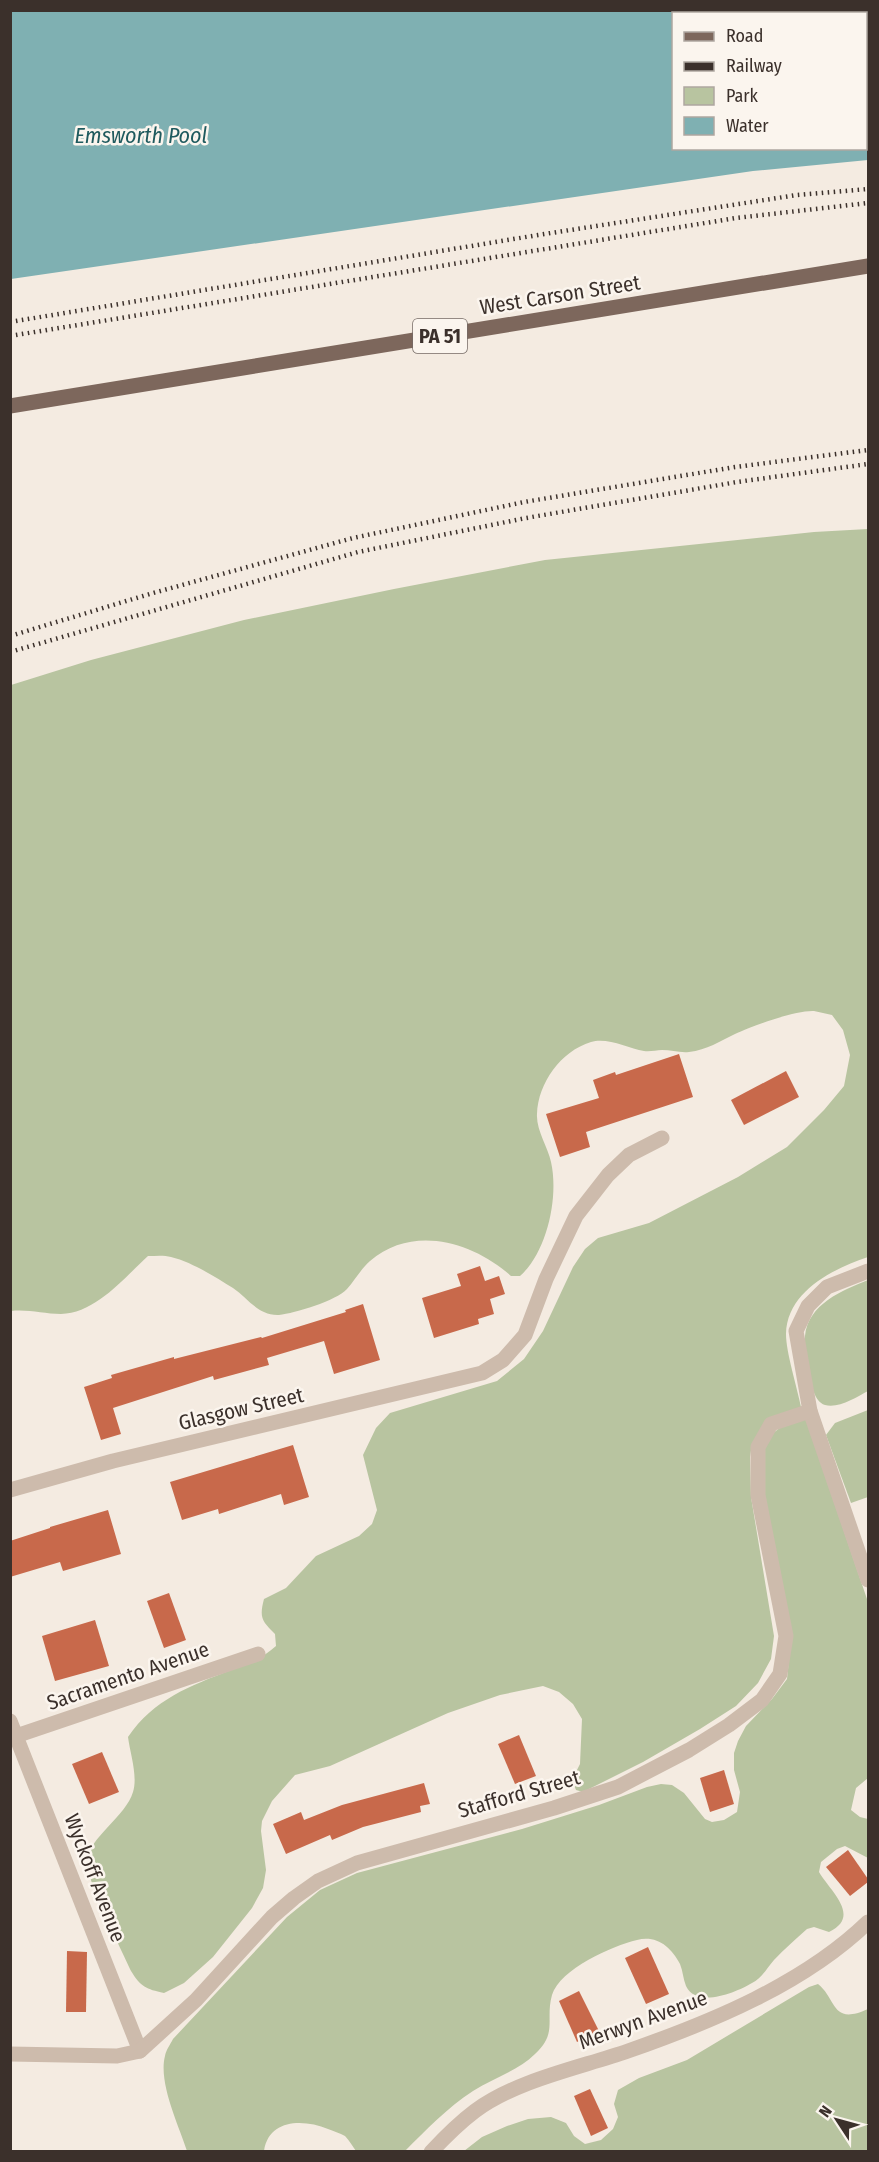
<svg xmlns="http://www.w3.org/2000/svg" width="879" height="2162" font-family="'Fira Sans Condensed',sans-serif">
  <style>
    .green { fill: #b8c4a0 }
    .water { fill: #7fb0b2; fill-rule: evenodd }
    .building { fill: #c8694b }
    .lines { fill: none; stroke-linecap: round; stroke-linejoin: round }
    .minor { stroke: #cdbbac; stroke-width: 15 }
    .primary { stroke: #7d675c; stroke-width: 15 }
    .rail { stroke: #3b302b; stroke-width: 4.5; stroke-dasharray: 1.5 4.5; stroke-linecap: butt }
    .labels { text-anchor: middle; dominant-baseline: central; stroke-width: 5; stroke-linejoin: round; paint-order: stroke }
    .shield { fill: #fbf5ee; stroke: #756b66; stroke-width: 1.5 }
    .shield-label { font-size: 20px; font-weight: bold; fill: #3b302b }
    .street-label { font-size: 21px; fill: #3b302b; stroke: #fbf5ee }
    .water-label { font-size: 22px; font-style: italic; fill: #1f5a5e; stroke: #fbf5ee }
  </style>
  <rect width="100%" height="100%" fill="#f4ebe1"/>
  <!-- green -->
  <g class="green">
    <path d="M 868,529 L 868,1257 C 833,1269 787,1291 786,1334 C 786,1352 797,1387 801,1407 L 752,1444 L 750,1457 L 751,1497 L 774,1636 L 771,1659 L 758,1683 L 736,1706 L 700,1729 L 643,1762 L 583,1792 L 576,1790 L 572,1780 L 580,1764 L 582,1719 L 573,1704 L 559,1692 L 543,1686 L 500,1695 L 448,1713 L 330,1766 L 295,1775 L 272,1801 L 262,1821 L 261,1831 L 266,1870 L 263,1888 L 252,1908 L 213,1957 L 184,1983 L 164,1993 C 146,1989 141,1987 131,1971 C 122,1950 85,1879 87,1860 C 89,1838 126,1816 133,1792 C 138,1776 130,1753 128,1737 C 154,1699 190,1686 231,1670 C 248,1663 263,1658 276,1646 L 275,1634 C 262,1621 259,1618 264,1599 L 286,1588 L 316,1556 L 359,1536 L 372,1524 L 377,1510 L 363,1455 L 376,1428 L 390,1413 L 497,1381 L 524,1359 L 543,1331 L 573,1267 L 585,1249 L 598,1238 L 649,1223 L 738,1177 L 787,1147 L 824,1110 L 844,1086 L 850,1055 L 843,1030 L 832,1015 C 826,1014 820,1012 814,1011 C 795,1010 753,1026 735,1034 C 720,1041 707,1050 689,1052 C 680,1053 671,1050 662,1050 C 656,1050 650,1052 644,1051 C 628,1048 607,1037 591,1042 C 561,1051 538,1083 537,1114 C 536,1130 548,1147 551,1162 C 559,1197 547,1252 520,1276 L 511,1276 C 473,1242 413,1224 370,1261 C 361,1269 355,1280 347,1289 C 336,1301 295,1313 279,1315 C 258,1316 248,1298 233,1288 C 215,1277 192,1262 171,1257 C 164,1255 156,1256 148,1256 C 124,1278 96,1313 61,1314 C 44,1314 28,1309 11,1311 L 11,685 L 91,660 L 244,620 L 394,589 L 545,560 L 814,532 Z"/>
    <path d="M 868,1280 L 868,1391 C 857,1397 838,1409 825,1405 C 814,1401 812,1386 810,1377 C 808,1364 804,1349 805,1336 C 808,1304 843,1290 868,1280 Z"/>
    <polygon points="868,1410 868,1497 851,1503 826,1435 835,1423"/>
    <path d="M 806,1419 L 868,1602 L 868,1778 L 856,1788 L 851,1810 L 860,1817 L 868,1819 L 868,1858 L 845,1846 L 837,1849 L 821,1862 L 819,1872 C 830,1891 862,1916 829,1932 L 814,1927 L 807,1929 C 796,1939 784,1949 774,1960 C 767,1968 762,1978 752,1983 C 737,1992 697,2009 686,1986 C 683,1979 683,1971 680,1964 C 671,1947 657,1935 637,1940 C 612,1946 560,1969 552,1995 C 545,2020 558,2033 535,2054 C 518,2071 493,2078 473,2091 C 447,2108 426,2130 405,2151 L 356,2151 C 353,2147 349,2140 345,2136 C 340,2133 333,2131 328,2129 C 303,2119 269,2119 264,2151 L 187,2151 C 179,2126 158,2083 165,2056 C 166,2050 170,2045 173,2039 L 287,1917 L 320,1890 L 357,1873 L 522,1829 L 599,1805 L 647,1787 L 661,1784 L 672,1785 L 684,1793 L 705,1819 L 712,1822 L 724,1820 L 737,1812 L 740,1792 L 734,1770 L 734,1753 L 738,1741 L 746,1726 L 772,1699 L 787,1679 L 792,1631 L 763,1495 L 764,1450 L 772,1434 L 782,1426 Z"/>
    <path d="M 818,1984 C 837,1999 831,2026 868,2009 L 868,2151 L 464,2151 L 482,2137 L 507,2126 L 528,2119 L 551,2117 L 566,2123 L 574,2136 L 585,2144 L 601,2140 L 613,2129 L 618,2117 L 614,2104 L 618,2090 L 639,2078 L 687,2060 L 809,1987 Z"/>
  </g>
  <!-- water -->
  <path class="water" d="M 10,11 L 868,11 L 868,160 L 753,171 L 11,279 ZM 674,14 L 866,14 L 866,148 L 674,148 Z"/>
  <!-- building -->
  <g class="building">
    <polygon points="679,1054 693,1097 586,1132 590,1147 560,1157 546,1114 599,1098 593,1080 615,1072 616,1075"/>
    <polygon points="786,1071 799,1097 744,1125 731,1100"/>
    <polygon points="480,1266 485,1281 499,1276 505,1294 490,1299 494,1314 478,1319 479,1324 434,1338 422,1298 461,1286 457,1274"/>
    <polygon points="363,1304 380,1360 334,1374 324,1341 267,1358 269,1365 214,1380 213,1376 113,1408 121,1434 101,1440 84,1387 112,1378 111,1375 174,1357 174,1359 261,1337 262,1338 346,1312 345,1310"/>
    <polygon points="293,1445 309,1497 284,1505 281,1494 219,1514 218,1509 182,1520 170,1482"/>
    <polygon points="108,1510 121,1554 63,1571 60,1562 10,1577 10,1541 50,1528 50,1527"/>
    <polygon points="169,1593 186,1640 164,1648 147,1601"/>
    <polygon points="95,1620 109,1666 55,1681 42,1636"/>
    <polygon points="519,1735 536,1776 515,1784 498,1744"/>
    <polygon points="102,1752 119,1792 89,1804 72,1764"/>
    <polygon points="724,1770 734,1804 710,1812 700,1778"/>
    <polygon points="424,1783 430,1804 420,1806 421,1812 363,1827 332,1840 330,1835 286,1854 273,1824 301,1812 304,1820 342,1805"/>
    <polygon points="848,1850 868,1879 868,1882 850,1896 826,1867"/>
    <polygon points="648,1947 669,1994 646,2004 625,1958"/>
    <polygon points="67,1951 87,1952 86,2012 66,2012"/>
    <polygon points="579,1991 599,2031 577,2042 559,2001"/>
    <polygon points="590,2089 608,2128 591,2136 574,2096"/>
  </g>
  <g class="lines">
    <!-- minor -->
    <g class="minor">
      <polyline points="868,1271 827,1287 808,1306 796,1331 810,1411 868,1580"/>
      <polyline points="10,1490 113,1461 482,1373 503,1360 525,1335 546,1279 576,1216 608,1175 629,1155 662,1138"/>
      <polyline points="10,1721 140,2051"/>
      <polyline points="10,1738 258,1654"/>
      <polyline points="10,2054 117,2056 140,2051 196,2000 272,1917 294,1898 318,1881 357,1863 554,1808 618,1787 689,1750 729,1725 762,1700 780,1674 786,1636 758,1495 758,1447 771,1424 810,1411"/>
      <path d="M 431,2152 C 445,2137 459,2123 475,2111 C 517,2080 579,2068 628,2051 C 711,2022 804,1984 868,1922"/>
    </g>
    <!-- primary -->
    <polyline class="primary" points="10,406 868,266"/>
    <!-- rail -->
    <g class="rail">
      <polyline points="10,322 538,235 797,195 868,189"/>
      <polyline points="10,336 736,218 868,203"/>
      <polyline points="10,636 153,593 353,538 524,502 735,467 868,450"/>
      <polyline points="10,652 358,552 526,518 737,482 868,464"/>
    </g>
  </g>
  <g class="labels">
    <!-- shield labels -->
    <rect class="shield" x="413" y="319" width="54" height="34" rx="4.5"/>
    <g class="shield-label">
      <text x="440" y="336">PA 51</text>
    </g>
    <!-- street labels -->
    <g class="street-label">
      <text transform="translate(560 295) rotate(-9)">West Carson Street</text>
      <text transform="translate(241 1409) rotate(-13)">Glasgow Street</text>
      <text transform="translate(128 1676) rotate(-19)">Sacramento Avenue</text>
      <text transform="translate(519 1794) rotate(-16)">Stafford Street</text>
      <text transform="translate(95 1878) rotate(69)">Wyckoff Avenue</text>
      <text transform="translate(643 2020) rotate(-20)">Merwyn Avenue</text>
    </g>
    <!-- water labels -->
    <g class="water-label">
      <text x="141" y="135">Emsworth Pool</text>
    </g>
  </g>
  <!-- border -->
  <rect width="879" height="2162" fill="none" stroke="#3b302b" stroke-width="24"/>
  <!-- legend -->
  <rect x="672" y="12" width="195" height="138" fill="#fbf5ee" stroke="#aea6a0" stroke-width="1.5"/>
  <rect x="684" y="32" width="30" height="9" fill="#7d675c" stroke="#aea6a0" stroke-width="1.5"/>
  <text x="726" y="42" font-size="18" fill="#3b302b">Road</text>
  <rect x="684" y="62" width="30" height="9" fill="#3b302b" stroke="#aea6a0" stroke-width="1.5"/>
  <text x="726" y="72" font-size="18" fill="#3b302b">Railway</text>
  <rect x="684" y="87" width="30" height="18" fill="#b8c4a0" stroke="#aea6a0" stroke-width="1.5"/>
  <text x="726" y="102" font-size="18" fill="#3b302b">Park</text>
  <rect x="684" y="117" width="30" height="18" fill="#7fb0b2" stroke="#aea6a0" stroke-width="1.5"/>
  <text x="726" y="132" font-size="18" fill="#3b302b">Water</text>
  <!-- north arrow -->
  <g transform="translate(837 2120) rotate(306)" stroke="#fbf5ee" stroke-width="4.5" paint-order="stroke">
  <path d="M0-4.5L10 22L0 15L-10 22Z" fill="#3b302b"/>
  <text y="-9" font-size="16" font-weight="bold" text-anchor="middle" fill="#3b302b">N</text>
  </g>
</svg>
